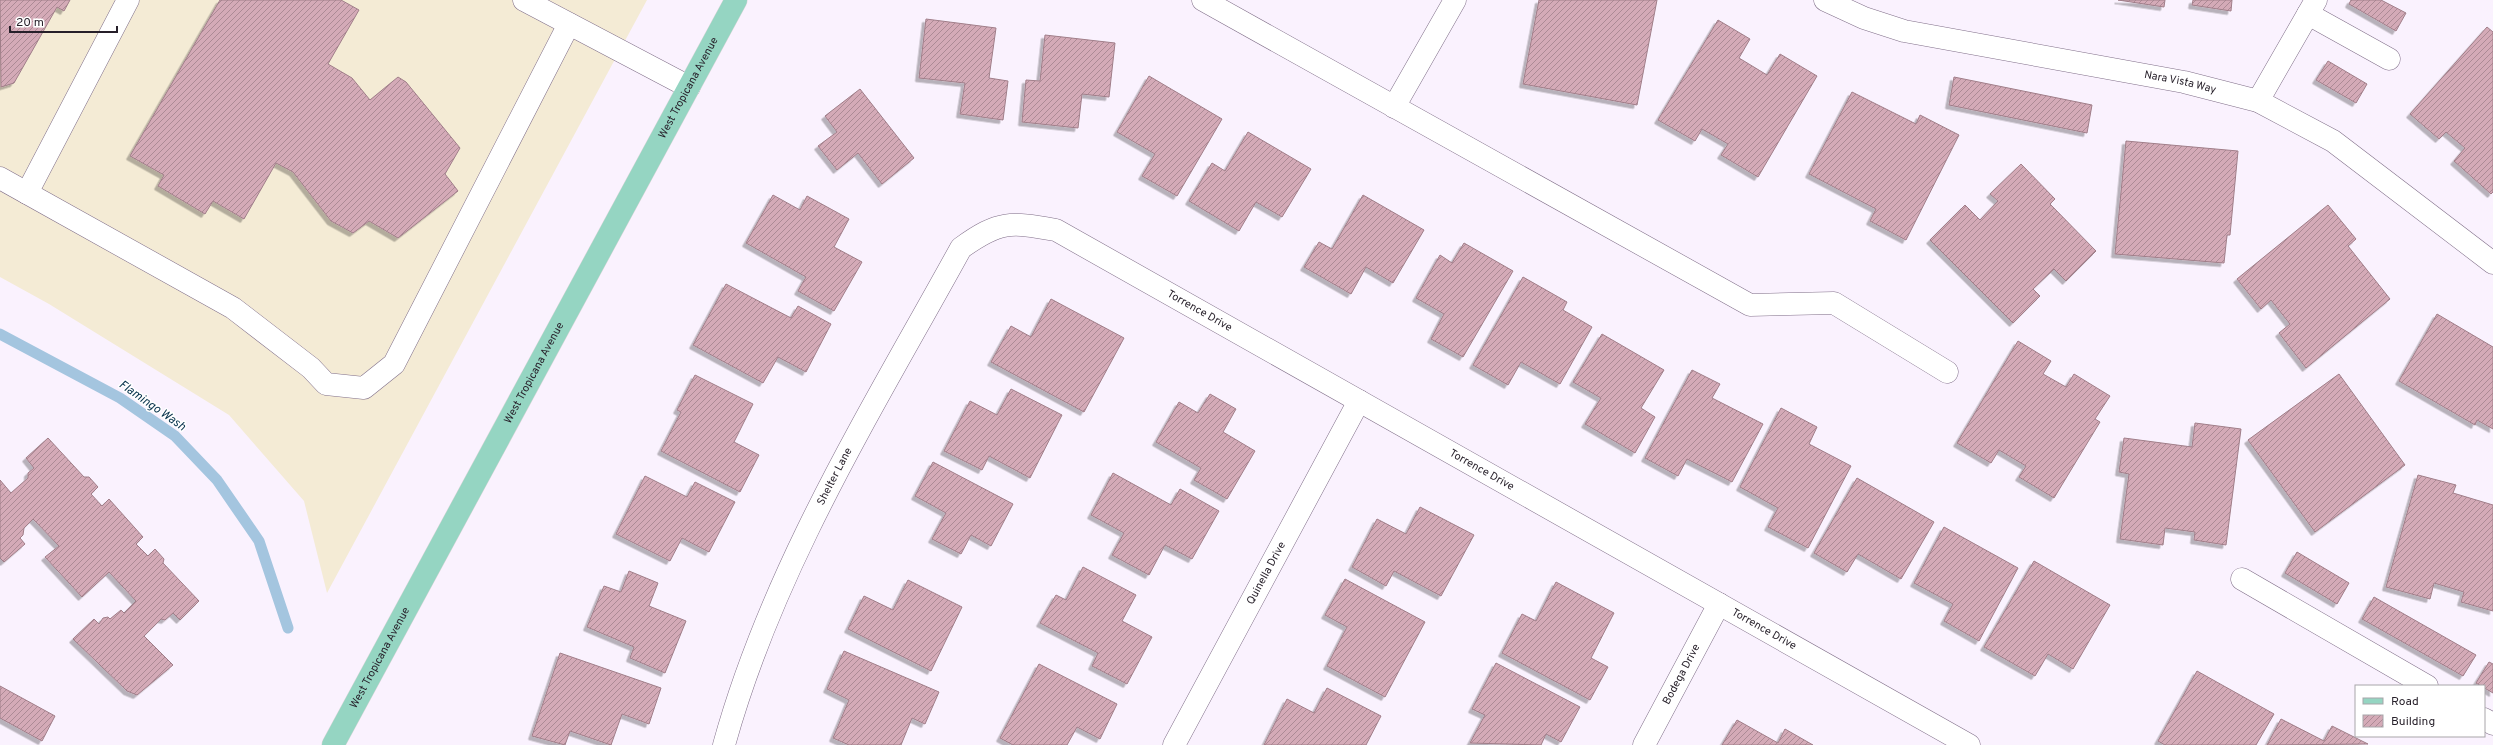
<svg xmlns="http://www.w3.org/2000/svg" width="2493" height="745" font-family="Overpass,sans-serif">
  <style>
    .commercial { fill: #f4ebd5 }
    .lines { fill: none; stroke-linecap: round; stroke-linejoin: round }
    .stream { stroke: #a4c5df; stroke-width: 11 }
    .building { fill: url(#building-hatch); stroke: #a07e89; filter: url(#shadow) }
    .minor-casing { stroke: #806f89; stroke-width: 23 }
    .major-casing { stroke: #d8d7d8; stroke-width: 23 }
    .minor { stroke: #fff; stroke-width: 22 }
    .major { stroke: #95d5c2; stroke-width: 22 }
    .labels { text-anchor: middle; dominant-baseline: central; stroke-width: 3; stroke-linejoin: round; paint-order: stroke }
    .street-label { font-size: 11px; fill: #261f29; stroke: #fff }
    .water-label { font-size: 12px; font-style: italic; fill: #06314b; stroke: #fff }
  </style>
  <defs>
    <pattern id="building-hatch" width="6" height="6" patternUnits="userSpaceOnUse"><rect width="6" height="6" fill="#d4aab7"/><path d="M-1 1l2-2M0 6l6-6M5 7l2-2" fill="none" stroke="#ac8a95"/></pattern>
    <filter id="shadow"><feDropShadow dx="-3.5" dy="3.5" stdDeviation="0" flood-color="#0004"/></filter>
  </defs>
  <rect width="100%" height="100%" fill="#faf2fe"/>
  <!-- commercial -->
  <polygon class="commercial" points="0,0 647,0 327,593 304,501 229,415 49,304 0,277"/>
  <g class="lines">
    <!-- stream -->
    <polyline class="stream" points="0,334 120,398 175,436 217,480 259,541 288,628"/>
  </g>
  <!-- building -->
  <g class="building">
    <polygon points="0,0 70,0 64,11 57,7 14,83 1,87"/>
    <polygon points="220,0 341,0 359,10 328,64 352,78 370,100 398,77 406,82 460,148 445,174 458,191 398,238 369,221 353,233 331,221 293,172 276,163 244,219 213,201 205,214 158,186 164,175 130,156"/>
    <polygon points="1539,0 1657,0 1637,105 1523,84"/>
    <polygon points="2118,0 2165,0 2164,7"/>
    <polygon points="2193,0 2232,0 2231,11 2192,5"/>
    <polygon points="2351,0 2381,0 2406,13 2396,31 2349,4"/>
    <polygon points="926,19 996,28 989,78 1008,81 1003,120 960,114 965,83 919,78"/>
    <polygon points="1718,20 1750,39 1739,58 1767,75 1780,54 1817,76 1758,177 1721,155 1728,144 1702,129 1695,141 1658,120"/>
    <polygon points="2487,27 2493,32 2493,192 2491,194 2454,161 2465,148 2446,132 2439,139 2410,114"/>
    <polygon points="1045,35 1115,43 1109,97 1082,94 1078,128 1022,122 1026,80 1040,81"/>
    <polygon points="2328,61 2367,84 2356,103 2316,80"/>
    <polygon points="1149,76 1222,119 1177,196 1142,176 1155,154 1117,132"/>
    <polygon points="1954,77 2092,105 2087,133 1949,105"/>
    <polygon points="860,89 914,158 882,184 858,153 837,170 818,146 837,132 825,116"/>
    <polygon points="1852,92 1916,124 1920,115 1959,135 1906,240 1870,221 1876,209 1809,174"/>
    <polygon points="1248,132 1311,169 1282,217 1256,202 1239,231 1189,201 1212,163 1225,171"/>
    <polygon points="2126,141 2238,151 2230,235 2227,235 2224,263 2115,254"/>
    <polygon points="2021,164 2055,199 2050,204 2096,251 2066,281 2054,269 2033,289 2040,296 2013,323 1930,240 1965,205 1980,220 1998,201 1990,194"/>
    <polygon points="773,195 800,210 807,196 849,219 834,247 862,262 834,311 798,291 806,277 746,243"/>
    <polygon points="1363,195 1424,230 1393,283 1366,267 1351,294 1304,267 1319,242 1332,249"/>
    <polygon points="2328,205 2356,239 2348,246 2390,299 2306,368 2279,333 2290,324 2271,300 2261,309 2237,279"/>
    <polygon points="1464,243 1513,271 1463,357 1431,339 1444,314 1416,298 1440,255 1452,263"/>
    <polygon points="1523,277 1567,302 1563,310 1592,327 1560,384 1521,362 1508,385 1473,365"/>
    <polygon points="726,284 791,318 798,306 831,324 806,372 778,357 763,383 693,345"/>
    <polygon points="1051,299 1124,338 1084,412 991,362 1011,326 1031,337"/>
    <polygon points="2437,314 2493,347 2493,429 2477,420 2475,425 2399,381"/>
    <polygon points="1602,334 1664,370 1641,408 1655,417 1635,453 1585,424 1601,398 1573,382"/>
    <polygon points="2018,341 2051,361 2043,374 2066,387 2074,374 2110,396 2095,419 2100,422 2054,498 2019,477 2026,466 1999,450 1991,463 1957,443"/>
    <polygon points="1692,370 1720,384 1712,398 1763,424 1732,482 1687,459 1678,476 1645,458"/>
    <polygon points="2339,374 2405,465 2315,532 2248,440"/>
    <polygon points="695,375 753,404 734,442 759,455 740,492 661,451 681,412 677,410"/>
    <polygon points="1011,389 1062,415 1030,478 989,456 982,470 944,451 970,401 997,415"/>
    <polygon points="1210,394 1236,409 1223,432 1255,451 1227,499 1194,480 1201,468 1156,442 1179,402 1198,413"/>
    <polygon points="1781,408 1817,427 1809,444 1851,466 1808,548 1768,527 1778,508 1740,487"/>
    <polygon points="2195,423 2241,429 2226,545 2194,540 2195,532 2165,528 2163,545 2120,539 2129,474 2119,472 2124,438 2192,447"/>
    <polygon points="48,438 84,477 89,477 98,487 91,494 102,506 109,499 143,537 136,544 148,556 155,549 164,559 163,563 199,601 180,620 173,613 165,620 161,619 144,636 173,665 137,695 127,691 73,639 94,619 99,624 103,618 108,617 110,619 121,610 124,613 136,601 109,572 82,597 45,557 59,546 33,519 24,528 23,535 20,538 25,544 4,562 0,558 0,480 11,493 28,478 28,473 34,468 26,458"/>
    <polygon points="933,462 1013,504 991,546 971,535 961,554 932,539 946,513 915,496"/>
    <polygon points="1113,473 1171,505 1180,489 1219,511 1192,559 1165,545 1149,575 1112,555 1124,533 1091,515"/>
    <polygon points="2418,475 2456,485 2453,493 2493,505 2493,611 2461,602 2464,592 2434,583 2430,599 2386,587"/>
    <polygon points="645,476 687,497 695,482 735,502 709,552 682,538 670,561 616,534"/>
    <polygon points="1857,478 1934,522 1901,579 1858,554 1847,572 1814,553"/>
    <polygon points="1420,507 1474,535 1441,596 1394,571 1386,586 1352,567 1377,519 1406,534"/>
    <polygon points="1944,527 2018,568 1979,641 1944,621 1953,604 1914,583"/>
    <polygon points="2297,552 2349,583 2337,604 2285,573"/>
    <polygon points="2034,561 2110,605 2073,669 2048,654 2035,676 1984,647"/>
    <polygon points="1083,567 1136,595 1122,621 1152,637 1127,684 1092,666 1098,653 1040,623 1056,595 1066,600"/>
    <polygon points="629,571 658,583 649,606 686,621 665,673 630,658 634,647 587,627 604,586 621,592"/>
    <polygon points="1345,579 1425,622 1385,697 1327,666 1347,627 1325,615"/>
    <polygon points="908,580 962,607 931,671 848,629 864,596 893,610"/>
    <polygon points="1556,582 1614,613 1591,658 1608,667 1590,700 1502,653 1522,614 1536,621"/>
    <polygon points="2374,597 2476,655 2463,676 2362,619"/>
    <polygon points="844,651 939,692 925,724 912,718 901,745 849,745 833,738 849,700 827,689"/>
    <polygon points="560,653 661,688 649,724 622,714 611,745 570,731 565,745 532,736"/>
    <polygon points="2489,662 2493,664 2493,693 2476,683"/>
    <polygon points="1496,663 1580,707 1561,742 1546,734 1541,745 1470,743 1485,715 1472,709"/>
    <polygon points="1039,664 1117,704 1100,739 1077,727 1067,745 1013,745 1000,738"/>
    <polygon points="2197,671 2274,714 2256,745 2165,745 2158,741"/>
    <polygon points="0,686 55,716 42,741 0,718"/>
    <polygon points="1327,688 1381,716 1366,745 1264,745 1287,699 1314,713"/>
    <polygon points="2281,719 2324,741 2332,726 2368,744 2267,745"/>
    <polygon points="1737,720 1778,743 1785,729 1813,745 1722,745"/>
  </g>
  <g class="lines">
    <!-- minor casing -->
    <g class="minor-casing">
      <g id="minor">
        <polyline points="524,0 689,87"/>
        <polyline points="1203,0 1750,305 1834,303 1947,372"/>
        <path id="s1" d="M 1825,0 L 1864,18 L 1904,31 L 2184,82 L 2258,101 L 2333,141 L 2493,263"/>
        <polyline points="2308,14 2389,59"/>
        <polyline points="2258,101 2316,0"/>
        <polyline points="1394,107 1455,0"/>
        <polyline points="0,178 233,308 311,368 326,384 364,388 394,364 569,24"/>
        <polyline points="27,193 128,0"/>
        <polyline points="2242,579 2427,686"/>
        <polyline points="2484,719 2493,724"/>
        <path id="s2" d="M 724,745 C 773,567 873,408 961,248 C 1000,220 1010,222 1056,230 L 1969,745"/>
        <path id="s3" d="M 1174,745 L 1359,401"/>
        <path id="s4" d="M 1644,745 L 1719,604"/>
      </g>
    </g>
    <!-- major casing -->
    <g class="major-casing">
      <g id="major">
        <path id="s5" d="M 333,745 L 736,0"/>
      </g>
    </g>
    <!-- minor -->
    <use href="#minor" class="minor"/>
    <!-- major -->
    <use href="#major" class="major"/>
  </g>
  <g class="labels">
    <!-- street labels -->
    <g class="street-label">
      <text stroke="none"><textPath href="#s1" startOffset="366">Nara Vista Way</textPath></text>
      <text stroke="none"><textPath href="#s5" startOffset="747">West Tropicana Avenue</textPath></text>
      <text stroke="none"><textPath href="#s2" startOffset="818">Torrence Drive</textPath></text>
      <text stroke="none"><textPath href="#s5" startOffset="423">West Tropicana Avenue</textPath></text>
      <text stroke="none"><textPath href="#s2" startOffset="1142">Torrence Drive</textPath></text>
      <text stroke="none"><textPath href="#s2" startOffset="291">Shelter Lane</textPath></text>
      <text stroke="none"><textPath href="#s3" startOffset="195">Quinella Drive</textPath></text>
      <text stroke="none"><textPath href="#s2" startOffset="1466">Torrence Drive</textPath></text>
      <text stroke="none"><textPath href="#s5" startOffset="99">West Tropicana Avenue</textPath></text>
      <text stroke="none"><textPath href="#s4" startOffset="80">Bodega Drive</textPath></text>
    </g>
    <!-- water labels -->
    <g class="water-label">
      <text transform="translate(152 406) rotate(35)">Flamingo Wash</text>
    </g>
  </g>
  <!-- legend -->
  <rect x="2355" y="685" width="130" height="52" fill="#ffffff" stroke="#a8a5a9"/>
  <rect x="2363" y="698" width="20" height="6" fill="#95d5c2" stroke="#a8a5a9"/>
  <text x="2391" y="705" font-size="12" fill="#261f29">Road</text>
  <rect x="2363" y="715" width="20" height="12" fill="url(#building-hatch)" stroke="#a8a5a9"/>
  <text x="2391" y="725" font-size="12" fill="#261f29">Building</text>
  <!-- scale -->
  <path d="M10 26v6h107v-6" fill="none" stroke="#261f29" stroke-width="2"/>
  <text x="16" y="26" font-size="12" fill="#261f29" stroke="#ffffff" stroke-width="3" paint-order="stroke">20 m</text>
</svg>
